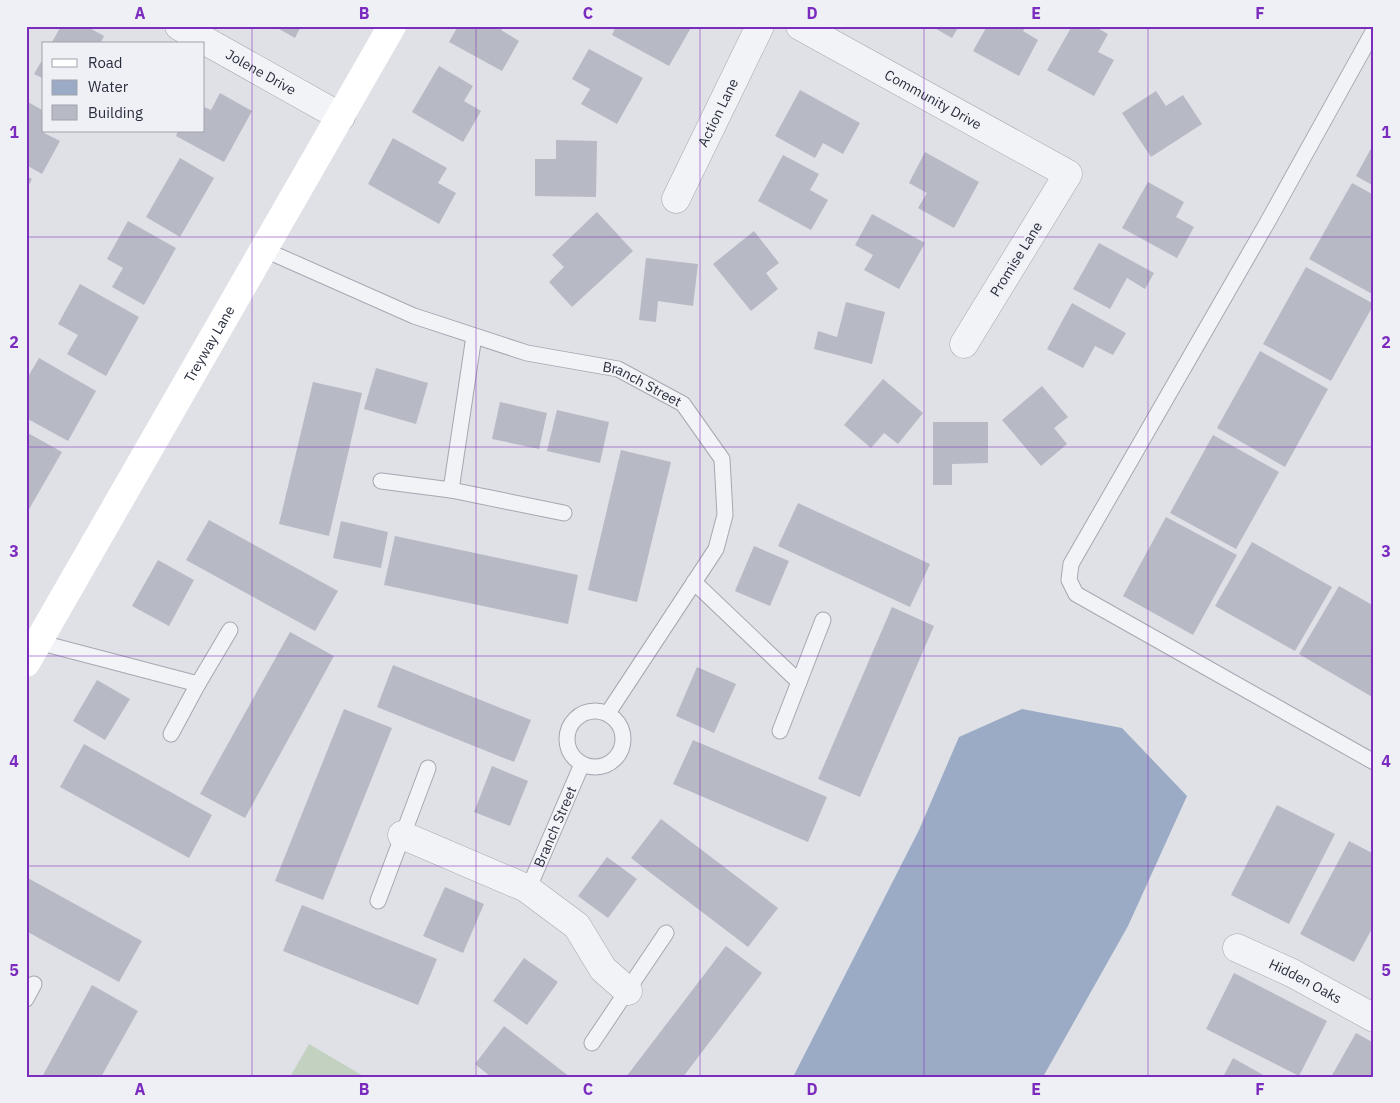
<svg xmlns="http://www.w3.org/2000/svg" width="1400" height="1103" font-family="'IBM Plex Sans',sans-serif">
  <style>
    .green { fill: #c3d1c1 }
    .water { fill: #9cabc5 }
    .building { fill: #b7bac4 }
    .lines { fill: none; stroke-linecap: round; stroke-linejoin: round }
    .lane-casing { stroke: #a5a8b1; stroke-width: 17 }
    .street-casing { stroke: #a5a8b1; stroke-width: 29 }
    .lane { stroke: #f2f3f6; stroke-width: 15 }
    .street { stroke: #f2f3f6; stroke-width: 28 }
    .secondary { stroke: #fff; stroke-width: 28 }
    .grid { fill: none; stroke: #7b2cbf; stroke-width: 1; stroke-opacity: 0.55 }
    .labels { text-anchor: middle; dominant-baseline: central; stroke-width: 5; stroke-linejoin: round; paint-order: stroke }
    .street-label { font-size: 14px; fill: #292e3e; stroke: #eff0f5 }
    .neatline { fill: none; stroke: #7b2cbf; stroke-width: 2 }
    .grid-label { font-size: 16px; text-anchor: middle; font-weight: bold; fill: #7b2cbf }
  </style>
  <rect width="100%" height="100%" fill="#dfe1e7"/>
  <!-- green -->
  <polygon class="green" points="309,1044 365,1077 290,1077"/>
  <!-- water -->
  <polygon class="water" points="1022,709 1122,728 1187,796 1128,926 1043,1077 793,1077 919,830 959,737"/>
  <!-- building -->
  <g class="building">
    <polygon points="61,26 86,26 104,36 100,44 51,44"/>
    <polygon points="274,26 301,26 295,38"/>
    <polygon points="458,26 504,26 501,30 519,41 502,71 449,42"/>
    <polygon points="616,26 692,26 669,66 612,35"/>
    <polygon points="931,26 959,26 952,38"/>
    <polygon points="987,26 1026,26 1023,31 1038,40 1019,76 973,51"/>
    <polygon points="1072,26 1094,26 1108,34 1098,52 1114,60 1094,96 1047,70"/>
    <polygon points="589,49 643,78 617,124 581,104 590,89 572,79"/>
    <polygon points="44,57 44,79 34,74"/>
    <polygon points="439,66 473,86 464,101 481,111 463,142 412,112"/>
    <polygon points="800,90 860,123 843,154 823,143 815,158 775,136"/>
    <polygon points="1156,91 1166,106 1183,95 1202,124 1151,157 1122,113"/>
    <polygon points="220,93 252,111 224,162 176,136 178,131 204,131 204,107 211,110"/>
    <polygon points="26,101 44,111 44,133 60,141 42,174 26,165"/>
    <polygon points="393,138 447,168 438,183 456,193 439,224 368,184"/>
    <polygon points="556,140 597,141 596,197 535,196 535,159 556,159"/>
    <polygon points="1374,143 1374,186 1356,176"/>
    <polygon points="925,152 979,182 954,228 918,208 927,193 909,183"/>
    <polygon points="783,155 819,174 810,190 828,200 811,230 758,201"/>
    <polygon points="180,158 214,178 180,237 146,217"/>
    <polygon points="26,176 32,179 26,190"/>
    <polygon points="1148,182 1184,202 1176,217 1194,227 1177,258 1122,228"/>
    <polygon points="1352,183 1374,195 1374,295 1309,259"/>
    <polygon points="597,212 633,251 572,307 549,282 564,267 552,255"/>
    <polygon points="872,214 925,243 899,289 864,270 873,255 855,245"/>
    <polygon points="128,221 176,248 144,305 112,287 123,268 107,259"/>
    <polygon points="754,231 779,263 766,273 778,289 751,311 713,264"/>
    <polygon points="1099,243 1154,273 1145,289 1127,278 1110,309 1073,289"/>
    <polygon points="646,258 698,264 693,306 658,301 656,322 639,320"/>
    <polygon points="1306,267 1374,304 1331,381 1263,344"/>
    <polygon points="80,284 139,317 106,376 67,354 78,335 58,324"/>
    <polygon points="846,302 885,312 872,364 814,349 818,331 837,337"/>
    <polygon points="1072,303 1126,333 1113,355 1095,346 1083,368 1047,349"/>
    <polygon points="1260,351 1328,389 1285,467 1217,428"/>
    <polygon points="39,358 96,391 68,441 26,418 26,380"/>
    <polygon points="376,368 428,383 416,424 364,409"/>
    <polygon points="883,379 923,413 898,444 884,433 871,448 844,425"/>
    <polygon points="313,382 362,393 329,536 279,524"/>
    <polygon points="1042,386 1068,417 1054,428 1067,444 1041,466 1002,420"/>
    <polygon points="500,402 547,413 539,449 492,439"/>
    <polygon points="557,410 609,422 600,463 547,451"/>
    <polygon points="933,422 988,422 988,463 952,464 952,485 933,485"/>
    <polygon points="26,432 62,452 28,511 26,510"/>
    <polygon points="1213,435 1279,472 1236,549 1170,513"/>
    <polygon points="621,450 671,462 637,602 588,590"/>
    <polygon points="798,503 930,564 910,607 778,546"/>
    <polygon points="1166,517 1237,555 1193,635 1123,596"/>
    <polygon points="209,520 338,591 315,631 186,560"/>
    <polygon points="341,521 388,532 381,568 333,558"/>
    <polygon points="395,536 578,575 568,624 384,585"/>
    <polygon points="1252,542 1332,587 1295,651 1215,606"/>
    <polygon points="754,546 789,561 770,606 735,591"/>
    <polygon points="158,560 194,580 169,626 132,606"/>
    <polygon points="1339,586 1374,606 1374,698 1299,654"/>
    <polygon points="892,607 934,626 860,797 818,779"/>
    <polygon points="290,632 334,656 245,818 200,794"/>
    <polygon points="393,665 531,720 514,762 377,707"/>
    <polygon points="697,667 736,684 714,733 676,716"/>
    <polygon points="97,680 130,699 105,740 73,721"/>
    <polygon points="344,709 392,728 323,900 275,881"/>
    <polygon points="693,740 827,797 808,842 673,784"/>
    <polygon points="84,744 212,815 189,858 60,787"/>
    <polygon points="492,766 528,781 510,826 474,812"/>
    <polygon points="1277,805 1335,834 1289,924 1231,895"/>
    <polygon points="661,819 778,908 748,947 631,858"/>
    <polygon points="1349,841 1374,854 1374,925 1354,962 1300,934"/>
    <polygon points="607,857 637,879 608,918 578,896"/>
    <polygon points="26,877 142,941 119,982 26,931"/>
    <polygon points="445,887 484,904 463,953 423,936"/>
    <polygon points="302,905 437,959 418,1005 283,951"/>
    <polygon points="726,946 762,973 683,1077 626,1077"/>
    <polygon points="524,958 558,982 527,1025 493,1001"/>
    <polygon points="1234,973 1327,1021 1299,1076 1206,1029"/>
    <polygon points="92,985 138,1011 101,1077 42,1077"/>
    <polygon points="504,1026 570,1077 491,1077 475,1064"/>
    <polygon points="1356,1033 1374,1043 1374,1077 1331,1077"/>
    <polygon points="1233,1058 1267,1077 1223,1077"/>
  </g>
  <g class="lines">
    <!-- lane casing -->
    <g class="lane-casing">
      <g id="lane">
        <polyline points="1374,30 1267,223 1071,564 1069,580 1076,594 1374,762"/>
        <path id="s1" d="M 265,250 L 414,316 L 527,353 L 618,369 L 683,404 L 722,459 L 725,515 L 716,549 L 608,713"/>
        <polyline points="381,481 451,490 564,513"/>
        <polyline points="451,490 474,336"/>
        <polyline points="694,582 799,682 823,620"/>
        <polyline points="38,642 198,684 230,630"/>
        <circle cx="595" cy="739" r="28"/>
        <polyline points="780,731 799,682"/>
        <polyline points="171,734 198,684"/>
        <path id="s2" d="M 526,888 L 533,878 L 582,764"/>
        <polyline points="378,901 428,768"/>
        <polyline points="26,999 34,984"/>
        <polyline points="592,1043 666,933"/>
      </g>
    </g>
    <!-- street casing -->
    <g class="street-casing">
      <g id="street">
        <path id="s3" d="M 179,26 L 341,117"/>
        <path id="s4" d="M 800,26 L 1068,174 L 964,344"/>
        <path id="s5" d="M 676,199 L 760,26"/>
        <polyline points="402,835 526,888 577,926 603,969 628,991"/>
        <path id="s6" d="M 1237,948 L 1292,973 L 1374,1018"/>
      </g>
    </g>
    <!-- lane -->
    <use href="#lane" class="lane"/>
    <!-- street -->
    <use href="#street" class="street"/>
    <!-- secondary -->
    <path class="secondary" id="s7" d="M 26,663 L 392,26"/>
  </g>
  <!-- grid -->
  <path class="grid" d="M 252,26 L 252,1077M 476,26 L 476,1077M 700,26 L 700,1077M 924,26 L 924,1077M 1148,26 L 1148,1077M 26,237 L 1374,237M 26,447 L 1374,447M 26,656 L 1374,656M 26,866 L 1374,866"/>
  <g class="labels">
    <!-- street labels -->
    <g class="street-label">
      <text stroke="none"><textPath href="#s3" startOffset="94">Jolene Drive</textPath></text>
      <text stroke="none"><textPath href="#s4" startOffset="152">Community Drive</textPath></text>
      <text stroke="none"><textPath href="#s5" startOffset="96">Action Lane</textPath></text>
      <text transform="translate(1016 259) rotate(-58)">Promise Lane</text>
      <text stroke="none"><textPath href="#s7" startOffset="368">Treyway Lane</textPath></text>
      <text stroke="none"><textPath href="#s1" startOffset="402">Branch Street</textPath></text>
      <text stroke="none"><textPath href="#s2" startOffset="68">Branch Street</textPath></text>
      <text stroke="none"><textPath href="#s6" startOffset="76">Hidden Oaks</textPath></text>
    </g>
  </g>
  <!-- border -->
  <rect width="1400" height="1103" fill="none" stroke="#eff0f5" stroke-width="55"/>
  <!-- legend -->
  <rect x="42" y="42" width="162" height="90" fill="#eff0f5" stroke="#a0a2ac"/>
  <rect x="52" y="59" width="25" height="8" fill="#ffffff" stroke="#a0a2ac"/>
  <text x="88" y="68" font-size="15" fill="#292e3e">Road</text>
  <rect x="52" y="80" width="25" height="15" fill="#9cabc5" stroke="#a0a2ac"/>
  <text x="88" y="92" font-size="15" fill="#292e3e">Water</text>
  <rect x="52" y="105" width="25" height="15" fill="#b7bac4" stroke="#a0a2ac"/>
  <text x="88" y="118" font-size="15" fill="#292e3e">Building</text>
  <rect x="28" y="28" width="1344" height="1048" class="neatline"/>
  <g class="grid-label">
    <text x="140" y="19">A</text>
    <text x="364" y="19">B</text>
    <text x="588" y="19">C</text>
    <text x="812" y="19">D</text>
    <text x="1036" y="19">E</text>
    <text x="1260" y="19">F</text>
    <text x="14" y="138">1</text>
    <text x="1386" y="138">1</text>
    <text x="14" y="348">2</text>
    <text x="1386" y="348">2</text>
    <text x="14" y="557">3</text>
    <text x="1386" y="557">3</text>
    <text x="14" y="767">4</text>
    <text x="1386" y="767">4</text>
    <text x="14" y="976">5</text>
    <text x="1386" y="976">5</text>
    <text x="140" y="1095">A</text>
    <text x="364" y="1095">B</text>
    <text x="588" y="1095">C</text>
    <text x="812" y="1095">D</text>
    <text x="1036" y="1095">E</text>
    <text x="1260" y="1095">F</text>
  </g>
</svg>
